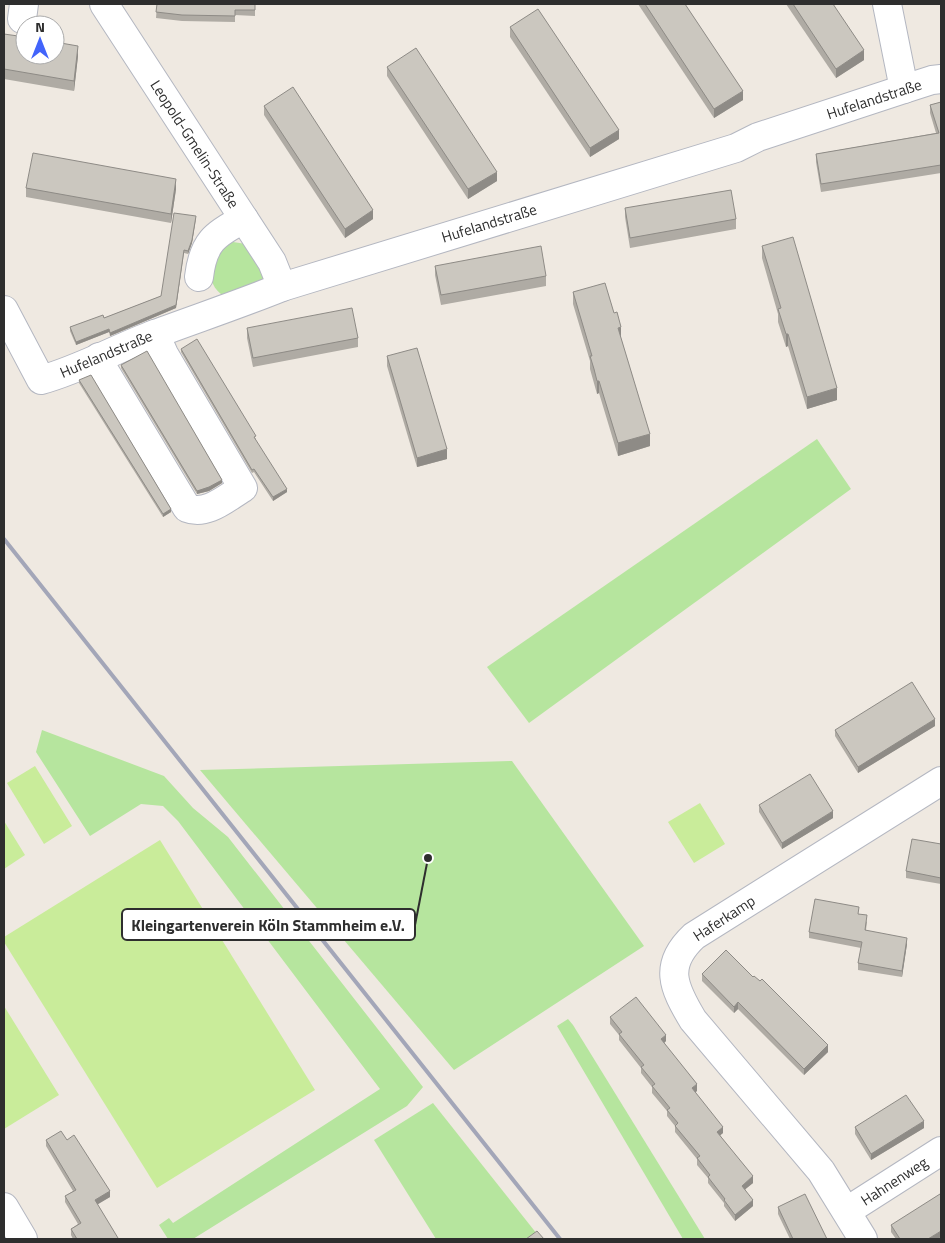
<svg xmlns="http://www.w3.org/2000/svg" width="945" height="1243" font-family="'Titillium Web',sans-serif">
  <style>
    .green { fill: #b6e59e }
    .pitch { fill: #c9ec9a }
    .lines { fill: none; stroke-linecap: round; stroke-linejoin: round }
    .minor-casing { stroke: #b4b7c1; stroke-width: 30 }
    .minor { stroke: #fff; stroke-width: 28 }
    .rail { stroke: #a3a6b8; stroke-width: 4 }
    .wall { fill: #afaba4 }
    .shaded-wall { fill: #8e8b86 }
    .building { fill: #cbc7bf; stroke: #8e8b86 }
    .labels { text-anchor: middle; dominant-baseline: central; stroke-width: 4; stroke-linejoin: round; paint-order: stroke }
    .street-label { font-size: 15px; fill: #2e2e2e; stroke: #fff }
    .leader { fill: none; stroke: #2e2e2e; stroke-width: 2 }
    .callout-dot { fill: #2e2e2e; stroke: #fff; stroke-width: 2 }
    .callout { fill: #fff; stroke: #2e2e2e; stroke-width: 2 }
    .callout-label { font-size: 16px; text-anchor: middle; font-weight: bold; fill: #2e2e2e }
  </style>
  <rect width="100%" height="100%" fill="#efe9e1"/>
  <!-- green -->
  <g class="green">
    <path d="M 233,242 L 246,244 L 265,277 L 262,284 L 223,296 C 219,292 215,289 213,284 C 206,268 217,246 233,242 Z"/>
    <polygon points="817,439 851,489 529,723 487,667"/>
    <polygon points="42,730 164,776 193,808 228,837 423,1087 407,1106 193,1239 168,1239 159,1225 169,1218 173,1223 380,1089 178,821 163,806 141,804 90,836 36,752"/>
    <polygon points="512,761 644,946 454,1070 200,770"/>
    <polygon points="568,1019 573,1025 705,1239 683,1239 557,1026"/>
    <polygon points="433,1103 541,1239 436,1239 374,1140"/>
  </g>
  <!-- pitch -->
  <g class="pitch">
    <polygon points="35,766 72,826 44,844 7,783"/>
    <polygon points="700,803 725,844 694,863 668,822"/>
    <polygon points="4,821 25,855 4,869"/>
    <polygon points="160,840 315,1090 157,1188 4,942 4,937"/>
    <polygon points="4,1006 59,1095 4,1129"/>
  </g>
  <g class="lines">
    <!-- minor casing -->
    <g class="minor-casing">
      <g id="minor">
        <polyline points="104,4 272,262 282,287"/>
        <polyline points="887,4 904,89"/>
        <polyline points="22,19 24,4"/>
        <path d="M 199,277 C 203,243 214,234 244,219"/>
        <path d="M 4,310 L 41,380 C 81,369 117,348 155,334 C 198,318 240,304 282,287 L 736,148 L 758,137 L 904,89 L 932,80 L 941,79"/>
        <path d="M 99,357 L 104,370 L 187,508 C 207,516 226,498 243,488 L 164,354 L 155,334"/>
        <polyline points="4,1207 23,1239"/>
        <polyline points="847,1211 941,1151"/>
        <path d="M 863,1239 L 821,1171 L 693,1020 C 673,987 663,965 694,936 L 941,781"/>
      </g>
    </g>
    <!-- minor -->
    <use href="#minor" class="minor"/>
    <!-- rail -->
    <polyline class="rail" points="4,539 560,1239"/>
  </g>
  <!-- wall -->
  <g class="wall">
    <polygon points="157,4 255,4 255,16 235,15 235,22 182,21 156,18"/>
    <polygon points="638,4 685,4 743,100 714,118"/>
    <polygon points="786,4 833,4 864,60 836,78"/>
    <polygon points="510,27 619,139 590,157 510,37"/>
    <polygon points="4,34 78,56 74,91 4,79"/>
    <polygon points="387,67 497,181 468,199 387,76"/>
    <polygon points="941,102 941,173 821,192 816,162 816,154 936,133 930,113 930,105"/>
    <polygon points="264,106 373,219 345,238 264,115"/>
    <polygon points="26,188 176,189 171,223 26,197"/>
    <polygon points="625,208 736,219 736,229 630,248 625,217"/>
    <polygon points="196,219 192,243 188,254 184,253 176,308 110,336 109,332 76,345 70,331 70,327 104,318 161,296"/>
    <polygon points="762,246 837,400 807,409 788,346 786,347 778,322 778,314 762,258"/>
    <polygon points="435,266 546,276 546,286 441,305 435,275"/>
    <polygon points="573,292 621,338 650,446 618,456 599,393 597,394 590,369 590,361 573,304"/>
    <polygon points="247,328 358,338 358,347 253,367 247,338"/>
    <polygon points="181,349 256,439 255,440 287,492 273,501 254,472 252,473 181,352"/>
    <polygon points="387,356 447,459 417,467 387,366"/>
    <polygon points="121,365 222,483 209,491 197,494 121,368"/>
    <polygon points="79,380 171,512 163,517 79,383"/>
    <polygon points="935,726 858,773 835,736 835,730"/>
    <polygon points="759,805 833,818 782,849 759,812"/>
    <polygon points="941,844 941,884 906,878 906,871"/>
    <polygon points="859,914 867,922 866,930 907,944 902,977 858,970 858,963 861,948 809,938 809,932"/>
    <polygon points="702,974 753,977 828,1052 804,1075 738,1009 734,1013 702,981"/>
    <polygon points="610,1017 666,1041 664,1043 697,1091 695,1092 723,1133 720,1135 753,1183 745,1189 753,1206 735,1221 724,1206 724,1203 708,1183 708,1178 697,1165 697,1159 675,1132 675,1126 667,1116 667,1111 652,1093 652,1087 641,1073 641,1068 619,1040 619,1035 610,1024"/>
    <polygon points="855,1127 924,1128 871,1160 855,1134"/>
    <polygon points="46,1140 67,1140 110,1197 97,1204 118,1239 73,1239 71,1235 71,1229 78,1224 65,1202 65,1196 73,1191 46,1146"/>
    <polygon points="778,1207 827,1239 790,1239 778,1214"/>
    <polygon points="891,1225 938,1239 896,1239 891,1232"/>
  </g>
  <!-- shaded-wall -->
  <g class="shaded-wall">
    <polygon points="78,46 78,56 74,91 74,81"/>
    <polygon points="864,50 864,60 836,78 836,69"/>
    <polygon points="743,91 743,100 714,118 714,109"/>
    <polygon points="619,130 619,139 590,157 590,148"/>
    <polygon points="497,172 497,181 468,199 468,189"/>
    <polygon points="176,179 176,189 171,223 171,214"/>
    <polygon points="373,210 373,219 345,238 345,229"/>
    <polygon points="196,216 192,243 188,254 188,251"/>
    <polygon points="184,250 176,308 110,336 110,333 176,305"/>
    <polygon points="621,327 621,339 618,328"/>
    <polygon points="109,329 109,332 76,345 76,342"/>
    <polygon points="786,334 788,334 788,346 786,347"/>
    <polygon points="597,381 599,381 599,393 597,394"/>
    <polygon points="837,388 837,400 807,409 807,397"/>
    <polygon points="650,434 650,446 618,456 618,443"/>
    <polygon points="447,449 447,459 417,467 417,458"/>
    <polygon points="222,480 222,483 209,491 197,494 197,491"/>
    <polygon points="287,489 287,492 273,501 273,497"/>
    <polygon points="171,509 171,512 163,517 163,514"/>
    <polygon points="935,719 935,726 858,773 858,767"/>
    <polygon points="833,811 833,818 782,849 782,843"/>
    <polygon points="907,938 907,944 902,977 902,971"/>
    <polygon points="738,1002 738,1009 734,1013 734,1007"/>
    <polygon points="666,1035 666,1041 661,1046 661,1039"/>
    <polygon points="828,1045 828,1052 804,1075 804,1069"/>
    <polygon points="697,1084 697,1091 692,1095 692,1088"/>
    <polygon points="924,1121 924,1128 871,1160 871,1154"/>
    <polygon points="723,1127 723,1133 717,1138 717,1132"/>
    <polygon points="753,1176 753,1183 742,1192 742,1186"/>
    <polygon points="110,1191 110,1197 95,1206 95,1200"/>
    <polygon points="753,1200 753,1206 735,1221 735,1215"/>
    <polygon points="941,1231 941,1237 938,1239 928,1239"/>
  </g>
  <!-- building -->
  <g class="building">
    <polygon points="157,4 255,4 255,10 235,10 235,16 182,15 156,12"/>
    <polygon points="645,4 685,4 743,91 714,109"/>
    <polygon points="793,4 833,4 864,50 836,69"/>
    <polygon points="538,9 619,130 590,148 510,27"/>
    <polygon points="4,34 25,37 25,55 55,55 55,42 78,46 74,81 4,69"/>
    <polygon points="416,48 497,172 468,189 387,67"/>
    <polygon points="293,87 373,210 345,229 264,106"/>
    <polygon points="941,102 941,165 821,184 816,154 939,133 930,105"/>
    <polygon points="33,153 176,179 171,214 26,188"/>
    <polygon points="731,190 736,219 630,238 625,208"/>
    <polygon points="174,213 196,216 192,240 188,251 184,250 176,305 110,333 109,329 76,342 70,327 103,315 104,318 161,296"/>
    <polygon points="793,237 837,388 807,397 788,334 786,334 778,309 781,308 762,246"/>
    <polygon points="541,246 546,276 441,295 435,266"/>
    <polygon points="605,283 614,313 617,312 621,327 618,328 650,434 618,443 599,381 597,381 594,369 590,356 592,356 573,292"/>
    <polygon points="352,308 358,338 253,358 247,328"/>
    <polygon points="197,339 256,436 254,437 287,489 273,497 254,469 252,470 181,349"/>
    <polygon points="417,348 447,449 417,458 387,356"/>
    <polygon points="147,351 222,480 209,487 197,491 121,365"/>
    <polygon points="91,375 171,509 163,514 79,380"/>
    <polygon points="912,682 935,719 858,767 835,730"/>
    <polygon points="810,774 833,811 782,843 759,805"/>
    <polygon points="912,839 941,844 941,878 906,871"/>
    <polygon points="815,899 859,907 858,914 867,915 865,930 907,938 902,971 858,963 862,942 809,932"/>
    <polygon points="726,950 753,977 754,976 760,981 762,979 828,1045 804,1069 738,1002 734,1007 702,974"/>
    <polygon points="636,997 666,1035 661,1039 697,1084 692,1088 723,1127 717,1132 753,1176 742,1186 753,1200 735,1215 724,1200 725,1199 708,1177 710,1175 697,1158 700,1156 675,1126 678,1123 667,1110 670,1108 652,1086 655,1084 641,1067 644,1065 619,1034 622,1032 610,1017"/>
    <polygon points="906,1095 924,1121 871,1154 855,1127"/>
    <polygon points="61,1131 67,1140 74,1135 110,1191 95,1200 118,1238 117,1239 77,1239 71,1229 81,1223 65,1196 76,1190 46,1140"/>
    <polygon points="805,1194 827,1239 793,1239 778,1207"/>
    <polygon points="940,1194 941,1196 941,1231 928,1239 900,1239 891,1225"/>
    <polygon points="537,1231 544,1239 526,1239"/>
  </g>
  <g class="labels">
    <!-- street labels -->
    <g class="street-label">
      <text transform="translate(874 99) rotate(-18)">Hufelandstraße</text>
      <text transform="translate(195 144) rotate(57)">Leopold-Gmelin-Straße</text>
      <text transform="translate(489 223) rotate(-17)">Hufelandstraße</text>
      <text transform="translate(106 354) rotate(-23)">Hufelandstraße</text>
      <text transform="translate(724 918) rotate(-33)">Haferkamp</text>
      <text transform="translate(894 1181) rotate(-33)">Hahnenweg</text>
    </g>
  </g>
  <!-- callouts -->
  <path class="leader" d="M428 858L415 925"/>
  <circle class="callout-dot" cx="428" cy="858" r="5"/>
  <rect class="callout" x="122" y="909" width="293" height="31" rx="5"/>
  <g class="callout-label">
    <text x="268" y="931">Kleingartenverein Köln Stammheim e.V.</text>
  </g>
  <!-- border -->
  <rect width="945" height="1243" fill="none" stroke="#2e2e2e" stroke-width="10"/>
  <!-- north arrow -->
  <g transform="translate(40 40)"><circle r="24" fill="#ffffff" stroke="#ababab"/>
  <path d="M0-4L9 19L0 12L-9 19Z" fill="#4264fb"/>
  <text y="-8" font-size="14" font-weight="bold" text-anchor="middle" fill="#2e2e2e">N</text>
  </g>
</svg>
